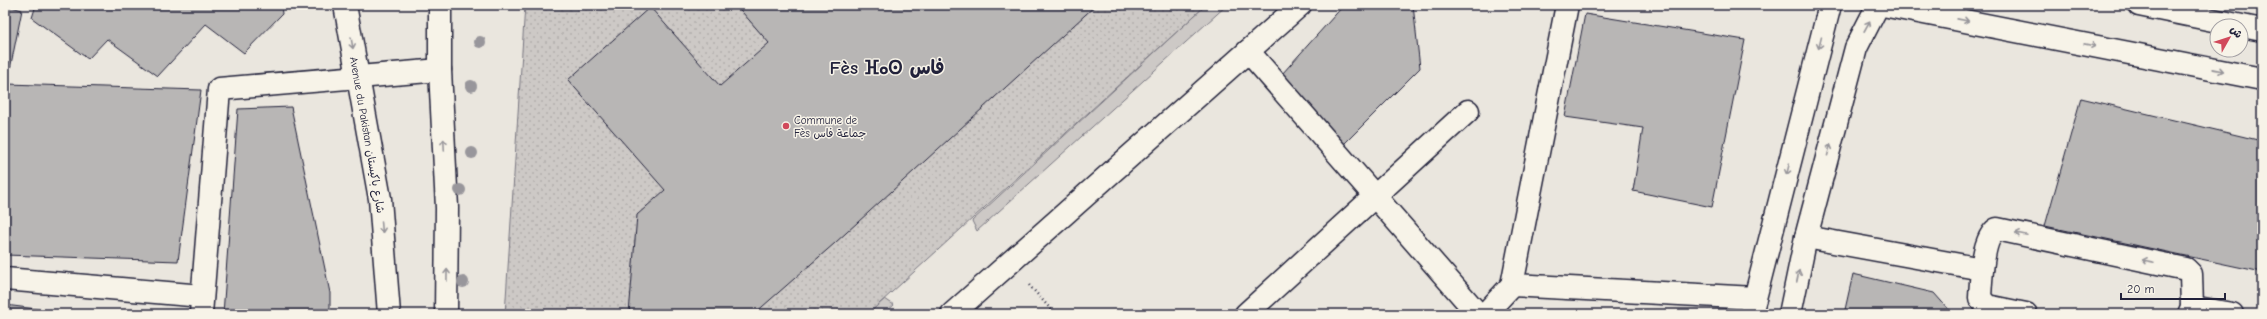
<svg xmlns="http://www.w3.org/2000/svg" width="2267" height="319" font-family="'Comic Neue','Playpen Sans Arabic','Noto Sans Tifinagh',sans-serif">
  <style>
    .green { fill: #cdc9c6; stroke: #787680 }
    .garden { fill: url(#garden-dots); stroke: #787680 }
    .building { fill: #b8b6b5; stroke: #22223b }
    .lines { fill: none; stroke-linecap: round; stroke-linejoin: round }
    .minor-casing { stroke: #22223b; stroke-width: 25 }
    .path { stroke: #22223b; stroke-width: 2.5; stroke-dasharray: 1 3; stroke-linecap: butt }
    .minor { stroke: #f7f3e8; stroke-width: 22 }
    .tree { fill: #98969b }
    .oneway { stroke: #97959a }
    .poi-dot { fill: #d1495b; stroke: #f7f3e8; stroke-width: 1.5 }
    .labels { text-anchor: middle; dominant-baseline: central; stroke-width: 3; stroke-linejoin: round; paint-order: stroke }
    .poi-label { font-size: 11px; fill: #22223b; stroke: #f7f3e8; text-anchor: start }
    .street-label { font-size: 11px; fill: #22223b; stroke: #f7f3e8 }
    .town-label { font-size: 19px; font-weight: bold; fill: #22223b; stroke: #f7f3e8 }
  </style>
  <defs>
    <pattern id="garden-dots" width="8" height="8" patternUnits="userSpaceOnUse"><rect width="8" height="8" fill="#cdc9c6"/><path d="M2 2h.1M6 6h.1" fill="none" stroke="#b0acab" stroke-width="1.8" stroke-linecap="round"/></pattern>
  </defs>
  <rect width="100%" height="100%" fill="#eae6de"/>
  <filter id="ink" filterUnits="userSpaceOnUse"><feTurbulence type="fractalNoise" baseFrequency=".025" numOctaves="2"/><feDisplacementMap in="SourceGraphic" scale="8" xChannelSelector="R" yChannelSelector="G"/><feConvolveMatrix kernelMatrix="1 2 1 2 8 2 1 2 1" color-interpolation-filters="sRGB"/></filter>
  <g filter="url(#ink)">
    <!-- green -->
    <g class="green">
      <polygon points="1206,5 1227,5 977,231 972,221"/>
      <polygon points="885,299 894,305 884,314 868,314"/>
    </g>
    <!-- garden -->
    <polygon class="garden" points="525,5 1206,5 868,314 505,314"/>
    <!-- building -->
    <g class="building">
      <polygon points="5,5 22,10 7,84 201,90 178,261 5,255"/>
      <polygon points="36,5 281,5 282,14 244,53 206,24 158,76 107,39 88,59 32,18"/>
      <polygon points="736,5 1096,5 835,243 754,314 629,314 637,215 665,190 568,80 650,7 720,86 769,43"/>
      <polygon points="1344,5 1413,5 1420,68 1344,144 1282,74"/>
      <polygon points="1585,14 1745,40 1712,207 1633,191 1643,128 1565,117"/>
      <polygon points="2081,98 2262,141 2262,272 2045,226"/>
      <polygon points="291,107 330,293 330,314 223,314 238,109"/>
      <polygon points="1853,274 1934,293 1949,310 1964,314 1844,314"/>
      <polygon points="5,305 77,314 5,314"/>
    </g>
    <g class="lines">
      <!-- minor casing -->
      <g class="minor-casing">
        <g id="minor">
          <polyline points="345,5 380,199 389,314"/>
          <polyline points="440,5 440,70 447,208 446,314"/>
          <polyline points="1883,5 2262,79"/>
          <polyline points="2139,5 2262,30"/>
          <polyline points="1248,51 1478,314"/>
          <polyline points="1806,237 1982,269"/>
          <polyline points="5,279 202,296"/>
          <polyline points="1512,285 1755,298"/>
          <polyline points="2192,307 2232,314"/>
          <polyline points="201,314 219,89 440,70"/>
          <polyline points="952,314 1300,5"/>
          <polyline points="1246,314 1468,111"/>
          <polyline points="1485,314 1512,285 1567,5"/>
          <polyline points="1751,314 1830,5"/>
          <polyline points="1790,314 1806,237 1856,48 1878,5"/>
          <path d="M 2026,314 L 1987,306 L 1980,298 C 1981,281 1982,238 1997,229 L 2186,269 L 2191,274 L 2192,307 L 2189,314"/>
        </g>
      </g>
      <!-- path -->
      <polyline class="path" points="1029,285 1055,314"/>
      <!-- minor -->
      <use href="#minor" class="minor"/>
    </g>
    <!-- trees -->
    <g class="tree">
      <circle cx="480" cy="42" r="6"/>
      <circle cx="471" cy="86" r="6"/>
      <circle cx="472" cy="153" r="6"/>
      <circle cx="460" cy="190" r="6"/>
      <circle cx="463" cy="282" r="6"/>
    </g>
    <!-- one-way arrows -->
    <defs><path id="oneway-shaft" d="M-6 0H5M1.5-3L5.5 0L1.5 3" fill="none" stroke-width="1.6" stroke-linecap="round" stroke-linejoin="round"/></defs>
    <g class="oneway">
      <use href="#oneway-shaft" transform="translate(1963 20) rotate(11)"/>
      <use href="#oneway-shaft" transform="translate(1867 26) rotate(-61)"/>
      <use href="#oneway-shaft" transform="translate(352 43) rotate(80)"/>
      <use href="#oneway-shaft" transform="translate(1820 43) rotate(104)"/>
      <use href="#oneway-shaft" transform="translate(2090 45) rotate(11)"/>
      <use href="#oneway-shaft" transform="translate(2218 70) rotate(11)"/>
      <use href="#oneway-shaft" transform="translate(444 145) rotate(-93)"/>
      <use href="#oneway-shaft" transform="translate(1829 150) rotate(-75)"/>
      <use href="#oneway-shaft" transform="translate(1788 169) rotate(104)"/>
      <use href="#oneway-shaft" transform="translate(382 227) rotate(85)"/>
      <use href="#oneway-shaft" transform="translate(2021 234) rotate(-168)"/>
      <use href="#oneway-shaft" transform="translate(2148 261) rotate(-168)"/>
      <use href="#oneway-shaft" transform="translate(447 275) rotate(-89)"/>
      <use href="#oneway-shaft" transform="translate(1798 276) rotate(-78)"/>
    </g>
  </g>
  <!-- markers -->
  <circle class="poi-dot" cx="786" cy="126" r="4"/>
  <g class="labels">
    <!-- poi labels -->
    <g class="poi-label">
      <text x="794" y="120">Commune de<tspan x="794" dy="13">Fès جماعة فاس</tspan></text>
    </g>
    <!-- street labels -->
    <g class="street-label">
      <text transform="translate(367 135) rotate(80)">Avenue du Pakistan شارع باكيستان</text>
    </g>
    <!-- town labels -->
    <g class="town-label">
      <text x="887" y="68">Fès ⴼⴰⵙ فاس</text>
    </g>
  </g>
  <!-- margin -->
  <rect width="2267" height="319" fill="none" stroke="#f7f3e8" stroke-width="20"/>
  <rect x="10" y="10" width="2247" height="299" fill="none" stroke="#22223b" stroke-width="1.5" filter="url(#ink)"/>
  <!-- north arrow -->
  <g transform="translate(2229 38) rotate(51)"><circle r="19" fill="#f7f3e8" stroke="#a29fa3"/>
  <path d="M0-3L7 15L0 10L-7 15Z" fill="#d1495b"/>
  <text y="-6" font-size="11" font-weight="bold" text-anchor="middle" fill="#22223b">ش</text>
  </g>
  <!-- scale -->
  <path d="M2121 293v6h104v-6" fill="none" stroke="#22223b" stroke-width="2"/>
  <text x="2127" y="293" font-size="12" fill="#22223b" stroke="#f7f3e8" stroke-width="3" paint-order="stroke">20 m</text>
</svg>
